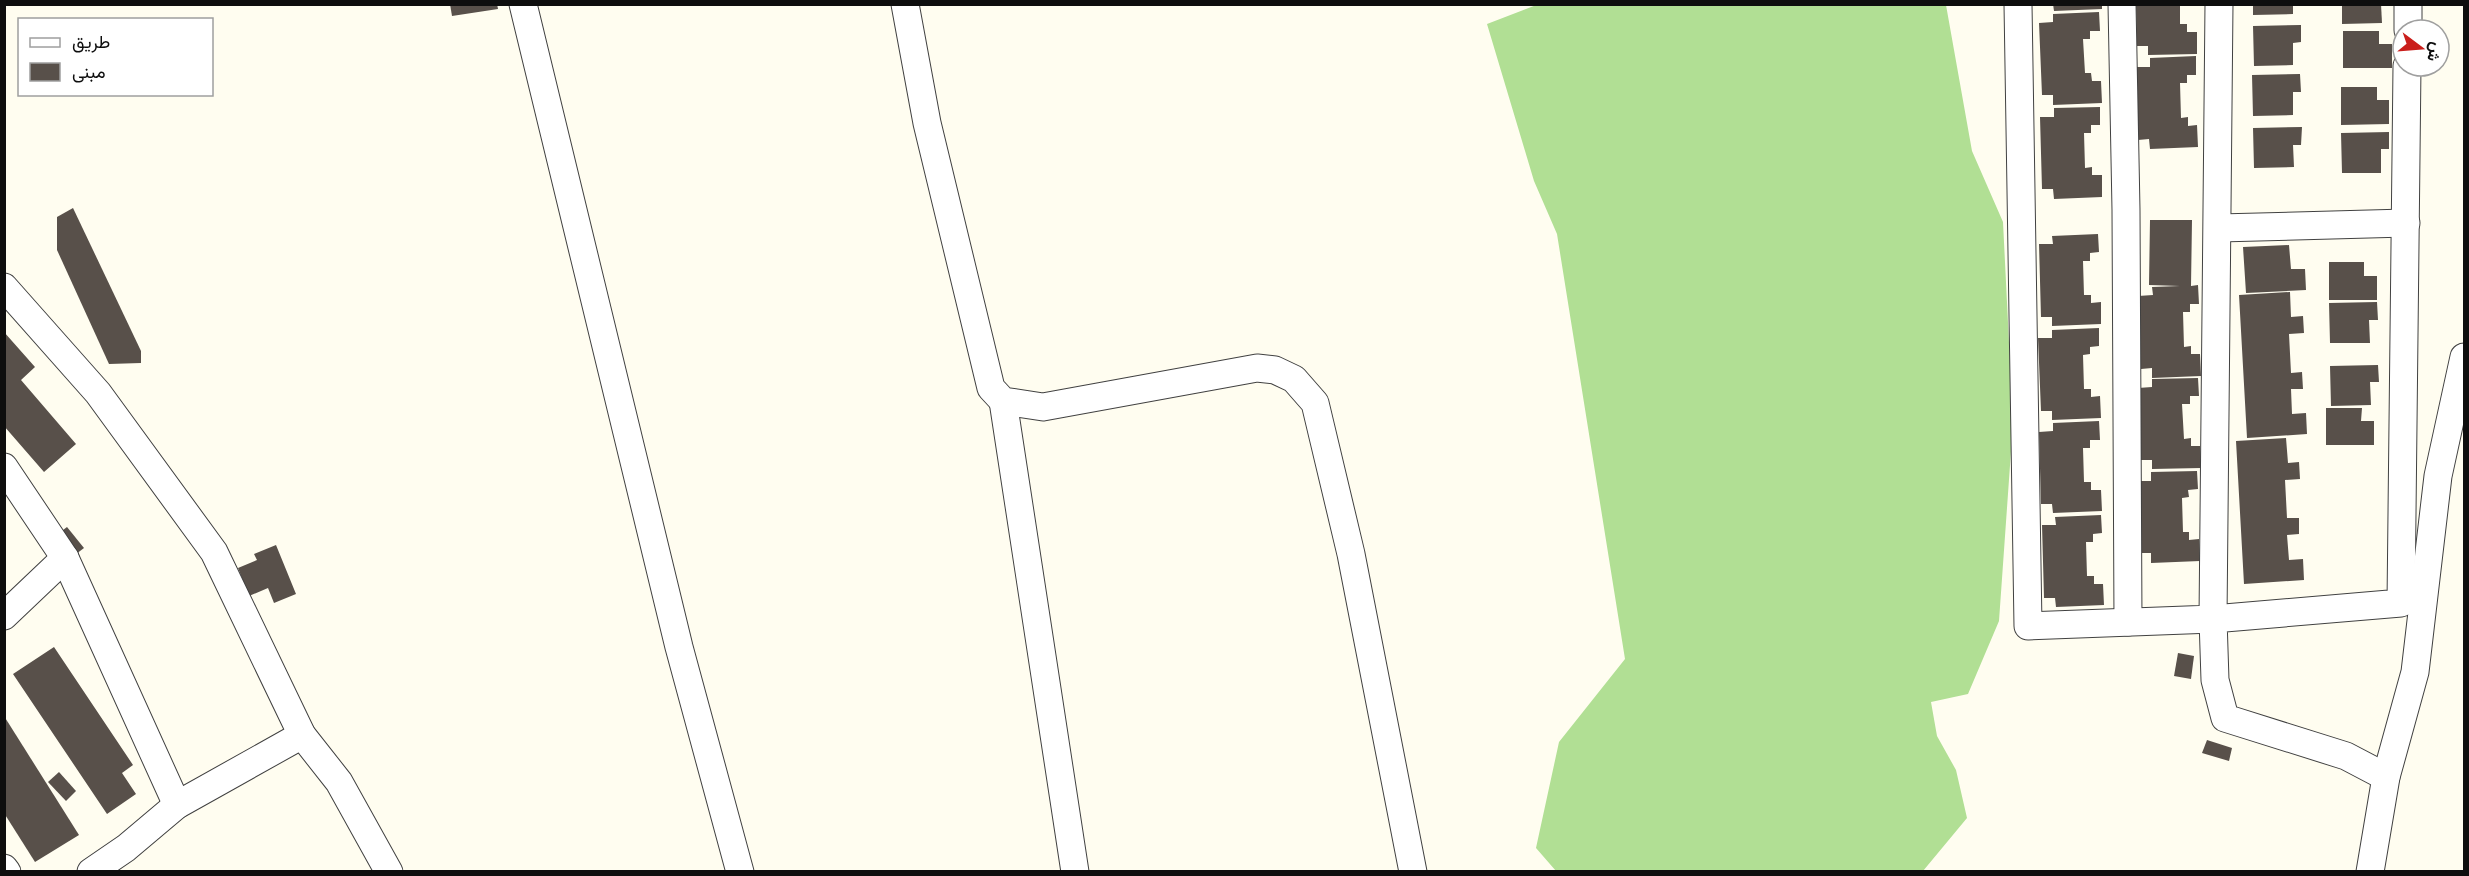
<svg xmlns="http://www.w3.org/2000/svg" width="2469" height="876" font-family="'PT Serif',Vazirmatn,serif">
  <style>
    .forest { fill: #b1df94 }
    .building { fill: #58504a }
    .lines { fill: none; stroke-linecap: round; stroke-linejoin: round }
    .minor-casing { stroke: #414141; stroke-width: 29 }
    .minor { stroke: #fff; stroke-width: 27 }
  </style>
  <rect width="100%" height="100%" fill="#fffdf0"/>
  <!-- forest -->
  <polygon class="forest" points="1539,4 1946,5 1972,151 2003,222 2013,423 1999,621 1968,694 1931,702 1937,736 1956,770 1967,818 1923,871 1556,871 1536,848 1559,742 1625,659 1557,234 1534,181 1487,24"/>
  <!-- building -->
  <g class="building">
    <polygon points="450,4 497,4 498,9 452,16"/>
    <polygon points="2053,4 2102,4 2102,9 2054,11"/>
    <polygon points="2136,4 2180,4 2180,24 2187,24 2187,32 2197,32 2197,54 2148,55 2148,46 2137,46"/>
    <polygon points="2253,4 2293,4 2293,14 2253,15"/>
    <polygon points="2342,4 2381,4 2382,23 2342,24"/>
    <polygon points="2099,12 2100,31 2090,31 2090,39 2083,39 2085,73 2091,73 2092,81 2101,81 2102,103 2053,105 2053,95 2042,95 2039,23 2053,22 2053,14"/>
    <polygon points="2301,25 2301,42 2293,43 2293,65 2254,66 2253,26"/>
    <polygon points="2343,31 2379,31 2379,44 2392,44 2392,68 2343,68"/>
    <polygon points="2196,56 2196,75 2187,75 2187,83 2180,83 2181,118 2188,117 2188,126 2197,125 2198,147 2150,149 2149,139 2138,140 2136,67 2150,67 2150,58"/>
    <polygon points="2300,74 2301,92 2293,92 2293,115 2253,116 2252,75"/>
    <polygon points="2341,87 2377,87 2377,100 2389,100 2389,124 2341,125"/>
    <polygon points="2100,107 2100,125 2091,125 2091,133 2084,133 2085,168 2092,167 2092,175 2102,175 2102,197 2054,199 2053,189 2042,189 2040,117 2054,117 2054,108"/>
    <polygon points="2302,127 2301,145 2293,145 2294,167 2254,168 2253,128"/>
    <polygon points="2389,132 2389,149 2381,149 2381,173 2342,173 2341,133"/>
    <polygon points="73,208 141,351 141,363 109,364 57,250 57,217"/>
    <polygon points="2150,220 2192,220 2191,286 2198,285 2199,304 2190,304 2190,312 2183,312 2184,347 2191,346 2191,354 2200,354 2201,376 2152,378 2152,368 2141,369 2138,296 2153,295 2152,287 2180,286 2149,285"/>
    <polygon points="2098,234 2099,252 2090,253 2090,261 2083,261 2084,295 2091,295 2091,303 2101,302 2101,324 2052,326 2052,317 2041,317 2039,244 2053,244 2052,236"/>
    <polygon points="2289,245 2291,269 2305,269 2306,290 2246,293 2243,247"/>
    <polygon points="2329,262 2364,262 2364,276 2377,276 2377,300 2329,300"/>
    <polygon points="2290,292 2291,317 2303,316 2304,333 2289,334 2291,373 2302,372 2303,389 2291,389 2292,414 2306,413 2307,434 2247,438 2239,295"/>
    <polygon points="2377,302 2378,320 2369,320 2370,343 2330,343 2329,303"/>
    <polygon points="2099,328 2099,346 2090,347 2090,354 2083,355 2084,389 2091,389 2091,397 2100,396 2101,418 2052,420 2052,411 2041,411 2038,338 2052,338 2052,330"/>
    <polygon points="4,332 35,367 21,380 76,444 44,472 4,426"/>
    <polygon points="2378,365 2379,382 2370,382 2371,405 2331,406 2330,366"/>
    <polygon points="2198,378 2199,396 2190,396 2190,404 2182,404 2184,439 2191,438 2191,446 2200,446 2201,468 2152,469 2152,460 2141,460 2138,388 2152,387 2152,379"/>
    <polygon points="2326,408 2362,408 2361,421 2374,421 2374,445 2326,445"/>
    <polygon points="2099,421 2100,440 2090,440 2090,448 2083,448 2084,482 2091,482 2091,490 2101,490 2102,511 2053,513 2052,504 2041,504 2039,432 2053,431 2053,423"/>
    <polygon points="2286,438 2288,463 2299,462 2300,479 2285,480 2287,518 2299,518 2299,534 2287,535 2289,560 2303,559 2304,580 2244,584 2236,441"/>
    <polygon points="2197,471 2198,489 2188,490 2189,497 2182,498 2183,532 2189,532 2189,540 2199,539 2200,561 2151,563 2151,553 2140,553 2137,481 2151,481 2151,472"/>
    <polygon points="2101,515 2102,533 2093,534 2093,542 2086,542 2087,576 2094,576 2094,584 2103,584 2104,605 2056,607 2055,598 2044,598 2042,525 2056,525 2055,517"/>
    <polygon points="67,527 84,548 63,564 46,543"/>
    <polygon points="276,545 296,594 274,603 268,588 249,596 238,568 257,560 254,554"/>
    <polygon points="54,647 133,765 122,773 136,794 107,814 13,674"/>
    <polygon points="2178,653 2194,656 2191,679 2174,676"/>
    <polygon points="4,716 79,835 35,862 4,813"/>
    <polygon points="2207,740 2232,748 2229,761 2202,753"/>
    <polygon points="59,772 76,791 66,801 48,782"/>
  </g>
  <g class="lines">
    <!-- minor casing -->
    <g class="minor-casing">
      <g id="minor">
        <polyline points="523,4 679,647 740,872"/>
        <polyline points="905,4 927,123 991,388 1003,401 1043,407 1257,368 1275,370 1294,379 1315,403 1351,554 1413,872"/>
        <polyline points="2018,4 2028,626 2213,619 2219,4"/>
        <polyline points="2122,4 2126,210 2128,622"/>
        <polyline points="2408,30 2408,4"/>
        <polyline points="2219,228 2406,223"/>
        <polyline points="4,287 98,393 214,552 302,735 339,782 389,872"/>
        <polyline points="1003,401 1075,872"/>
        <polyline points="4,467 65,558 177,805"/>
        <polyline points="4,616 65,558"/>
        <polyline points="2386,777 2346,756 2225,718 2215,680 2213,619 2401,603 2407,66"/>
        <polyline points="4,868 7,872"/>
        <polyline points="91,872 126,848 177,805 302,735"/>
        <polyline points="2370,872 2386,777 2415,672 2438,476 2464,357"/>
      </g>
    </g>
    <!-- minor -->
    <use href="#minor" class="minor"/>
  </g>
  <!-- border -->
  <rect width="2469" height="876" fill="none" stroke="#0e0e0e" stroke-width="12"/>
  <!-- legend -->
  <rect x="18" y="18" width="195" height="78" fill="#ffffff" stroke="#9f9f9f" stroke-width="1.5"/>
  <rect x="30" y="38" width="30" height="9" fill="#ffffff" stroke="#9f9f9f" stroke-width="1.5"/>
  <text x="72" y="48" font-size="18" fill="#0e0e0e">طريق</text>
  <rect x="30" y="63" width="30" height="18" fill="#58504a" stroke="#9f9f9f" stroke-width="1.5"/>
  <text x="72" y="78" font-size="18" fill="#0e0e0e">مبنى</text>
  <!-- north arrow -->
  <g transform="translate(2421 48) rotate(106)"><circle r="28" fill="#ffffff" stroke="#9f9f9f" stroke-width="1.5"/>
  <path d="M0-4.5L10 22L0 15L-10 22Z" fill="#ca1e1b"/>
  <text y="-9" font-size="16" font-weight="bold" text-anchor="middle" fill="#0e0e0e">ش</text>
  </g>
</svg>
